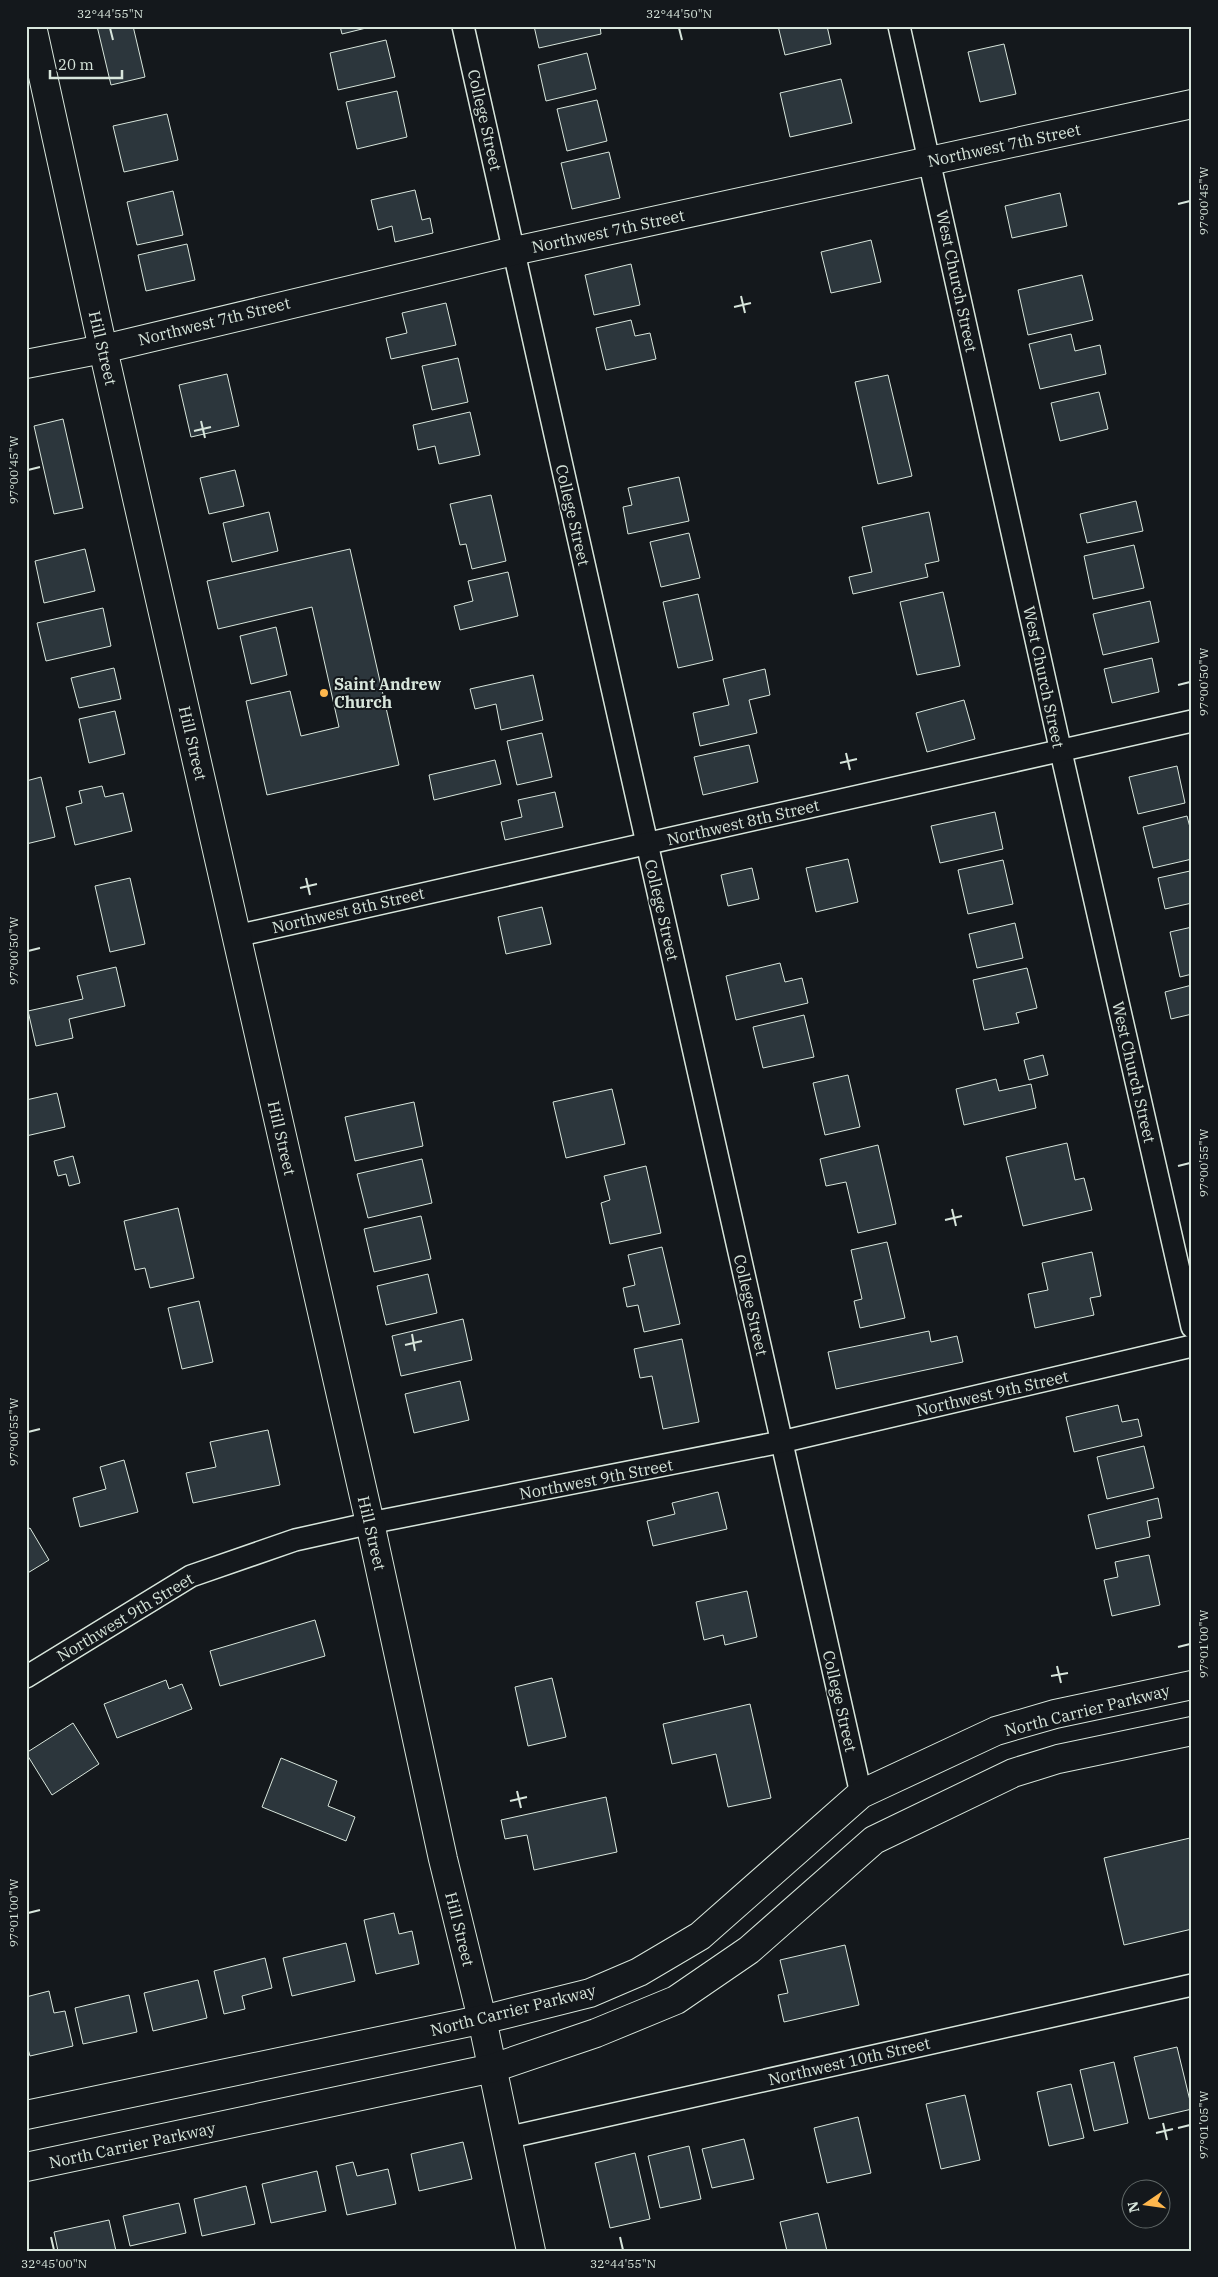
<svg xmlns="http://www.w3.org/2000/svg" width="1218" height="2277" font-family="'IBM Plex Serif',serif">
  <style>
    .building { fill: #2c363c; stroke: #d8e6dc }
    .lines { fill: none; stroke-linecap: round; stroke-linejoin: round }
    .street-casing { stroke: #d8e6dc; stroke-width: 24 }
    .secondary-casing { stroke: #d8e6dc; stroke-width: 30 }
    .street { stroke: #14181c; stroke-width: 21 }
    .secondary { stroke: #14181c; stroke-width: 28 }
    .ticks { fill: none; stroke: #d8e6dc; stroke-width: 2 }
    .poi-dot { fill: #ffb74d; stroke: #14181c; stroke-width: 2 }
    .labels { text-anchor: middle; dominant-baseline: central; stroke-width: 4; stroke-linejoin: round; paint-order: stroke }
    .street-label { font-size: 16px; fill: #d8e6dc; stroke: #14181c }
    .poi-label { font-size: 16px; font-weight: bold; fill: #d8e6dc; stroke: #14181c; text-anchor: start }
    .neatline { fill: none; stroke: #d8e6dc; stroke-width: 2 }
    .ticks-label { font-size: 12px; text-anchor: middle; fill: #d8e6dc }
  </style>
  <rect width="100%" height="100%" fill="#14181c"/>
  <!-- building -->
  <g class="building">
    <polygon points="97,26 133,26 145,77 111,85"/>
    <polygon points="340,26 374,26 342,34"/>
    <polygon points="534,26 600,26 601,34 539,48"/>
    <polygon points="778,26 827,26 831,44 785,55"/>
    <polygon points="386,40 395,77 338,90 330,53"/>
    <polygon points="1004,44 1016,94 980,102 968,52"/>
    <polygon points="587,53 596,89 546,101 538,65"/>
    <polygon points="841,79 852,123 790,137 780,93"/>
    <polygon points="397,91 407,137 357,149 346,102"/>
    <polygon points="597,100 607,141 567,151 557,109"/>
    <polygon points="167,114 178,160 124,172 113,126"/>
    <polygon points="609,152 620,198 572,209 561,163"/>
    <polygon points="415,190 422,220 430,218 433,233 395,242 392,226 378,230 371,200"/>
    <polygon points="173,191 183,235 137,245 127,202"/>
    <polygon points="1060,193 1067,226 1012,238 1005,206"/>
    <polygon points="871,240 881,282 831,293 821,252"/>
    <polygon points="187,244 195,280 146,291 138,255"/>
    <polygon points="631,264 640,305 594,315 585,275"/>
    <polygon points="1082,275 1093,320 1028,335 1018,290"/>
    <polygon points="446,303 456,345 391,359 386,338 407,333 402,313"/>
    <polygon points="631,320 635,336 650,333 656,359 606,370 596,328"/>
    <polygon points="1071,334 1075,351 1100,345 1106,374 1040,389 1029,344"/>
    <polygon points="458,358 468,402 432,410 422,366"/>
    <polygon points="227,374 239,426 191,437 179,385"/>
    <polygon points="888,375 912,476 878,484 855,382"/>
    <polygon points="1099,392 1108,429 1060,441 1051,403"/>
    <polygon points="470,412 480,455 439,464 435,446 418,450 413,425"/>
    <polygon points="63,419 83,508 54,514 34,426"/>
    <polygon points="235,470 244,506 209,514 200,478"/>
    <polygon points="679,477 689,521 628,534 623,507 632,505 628,488"/>
    <polygon points="491,495 506,561 472,569 466,544 460,545 450,504"/>
    <polygon points="1136,501 1143,531 1087,543 1080,514"/>
    <polygon points="269,512 278,551 232,562 223,523"/>
    <polygon points="929,512 939,561 925,564 928,577 853,594 849,577 872,572 862,527"/>
    <polygon points="689,533 700,578 661,587 650,542"/>
    <polygon points="1134,545 1144,588 1093,599 1084,556"/>
    <polygon points="85,549 95,591 44,603 35,561"/>
    <polygon points="350,549 399,765 267,795 246,701 290,691 301,736 339,727 312,607 218,629 207,581"/>
    <polygon points="508,572 518,616 460,630 454,606 473,601 468,581"/>
    <polygon points="943,592 960,666 917,675 900,602"/>
    <polygon points="698,594 713,660 678,668 663,602"/>
    <polygon points="1150,601 1159,642 1103,655 1093,614"/>
    <polygon points="103,608 111,646 46,661 37,623"/>
    <polygon points="276,627 287,675 251,684 240,636"/>
    <polygon points="1152,658 1159,692 1112,703 1104,669"/>
    <polygon points="114,668 121,699 79,708 71,678"/>
    <polygon points="765,669 770,695 749,700 757,733 700,746 693,713 729,705 723,679"/>
    <polygon points="533,675 543,720 501,730 496,704 475,709 470,689"/>
    <polygon points="964,700 975,739 927,752 916,713"/>
    <polygon points="115,711 125,754 89,763 79,719"/>
    <polygon points="542,733 552,777 517,785 507,741"/>
    <polygon points="749,745 758,782 703,795 694,757"/>
    <polygon points="495,760 501,784 434,800 429,775"/>
    <polygon points="1177,766 1185,803 1138,814 1129,777"/>
    <polygon points="41,777 55,837 26,844 26,781"/>
    <polygon points="102,786 105,797 123,793 132,831 75,845 66,807 82,803 79,791"/>
    <polygon points="555,792 563,827 505,840 501,822 522,817 518,800"/>
    <polygon points="995,812 1003,849 940,863 931,826"/>
    <polygon points="1187,816 1192,835 1192,859 1153,868 1143,827"/>
    <polygon points="848,859 858,902 816,912 806,868"/>
    <polygon points="1003,860 1013,904 968,914 958,870"/>
    <polygon points="752,868 759,899 728,906 721,875"/>
    <polygon points="1190,871 1192,903 1165,909 1158,878"/>
    <polygon points="130,878 145,944 110,952 95,886"/>
    <polygon points="542,907 551,944 506,954 498,917"/>
    <polygon points="1015,923 1023,958 977,968 969,934"/>
    <polygon points="1192,927 1192,974 1180,977 1170,932"/>
    <polygon points="780,963 785,982 802,978 808,1003 736,1020 726,976"/>
    <polygon points="116,967 125,1006 69,1019 73,1038 36,1046 28,1011 83,999 77,976"/>
    <polygon points="1027,968 1037,1008 1016,1013 1019,1023 984,1030 973,980"/>
    <polygon points="1192,985 1192,1014 1171,1019 1165,992"/>
    <polygon points="804,1015 814,1057 763,1068 753,1027"/>
    <polygon points="1043,1055 1048,1075 1029,1080 1024,1060"/>
    <polygon points="848,1075 860,1127 825,1135 813,1083"/>
    <polygon points="996,1079 999,1091 1031,1084 1036,1108 964,1125 956,1089"/>
    <polygon points="612,1089 625,1144 566,1158 553,1102"/>
    <polygon points="57,1093 65,1127 26,1136 26,1100"/>
    <polygon points="414,1102 423,1146 355,1161 345,1117"/>
    <polygon points="1067,1143 1075,1180 1084,1178 1092,1210 1023,1226 1006,1157"/>
    <polygon points="878,1145 896,1224 858,1233 846,1182 826,1186 820,1159"/>
    <polygon points="73,1156 80,1183 69,1186 66,1174 58,1176 54,1161"/>
    <polygon points="422,1159 432,1203 368,1218 357,1174"/>
    <polygon points="646,1166 661,1233 610,1244 601,1203 610,1200 604,1176"/>
    <polygon points="178,1208 194,1278 150,1288 145,1268 135,1270 124,1221"/>
    <polygon points="421,1216 431,1259 374,1272 364,1229"/>
    <polygon points="887,1242 905,1318 860,1328 854,1301 862,1299 851,1250"/>
    <polygon points="662,1247 680,1324 644,1332 638,1305 627,1307 623,1288 635,1285 628,1255"/>
    <polygon points="1092,1252 1101,1296 1090,1298 1094,1315 1035,1328 1028,1294 1048,1290 1042,1263"/>
    <polygon points="428,1274 437,1313 386,1325 377,1286"/>
    <polygon points="199,1301 213,1362 182,1369 168,1308"/>
    <polygon points="463,1319 472,1360 401,1376 392,1336"/>
    <polygon points="929,1331 931,1342 957,1336 963,1362 836,1389 828,1352"/>
    <polygon points="682,1339 699,1422 663,1429 652,1376 640,1378 634,1349"/>
    <polygon points="460,1381 469,1420 414,1433 405,1394"/>
    <polygon points="1118,1405 1122,1422 1138,1419 1142,1436 1074,1452 1066,1417"/>
    <polygon points="268,1430 280,1485 193,1503 186,1473 216,1467 210,1442"/>
    <polygon points="1144,1446 1154,1488 1107,1499 1097,1457"/>
    <polygon points="124,1460 138,1512 80,1527 73,1498 106,1489 100,1467"/>
    <polygon points="718,1492 727,1529 653,1546 647,1521 675,1514 672,1503"/>
    <polygon points="1158,1498 1162,1518 1147,1521 1150,1537 1096,1549 1088,1515"/>
    <polygon points="30,1528 49,1560 26,1574 26,1530"/>
    <polygon points="1149,1555 1160,1605 1112,1616 1104,1580 1118,1577 1115,1562"/>
    <polygon points="747,1591 757,1637 725,1645 723,1635 704,1640 696,1602"/>
    <polygon points="315,1620 325,1656 220,1686 210,1651"/>
    <polygon points="552,1678 566,1737 528,1746 515,1687"/>
    <polygon points="166,1680 169,1689 182,1684 192,1709 117,1738 104,1704"/>
    <polygon points="750,1704 771,1798 728,1807 716,1754 672,1764 663,1724"/>
    <polygon points="73,1723 99,1764 52,1795 26,1753"/>
    <polygon points="281,1758 337,1781 328,1806 355,1817 346,1841 262,1807"/>
    <polygon points="606,1797 617,1852 534,1870 527,1835 505,1839 501,1820"/>
    <polygon points="1190,1838 1192,1845 1192,1929 1124,1945 1104,1858"/>
    <polygon points="394,1913 399,1934 412,1931 419,1964 376,1974 364,1920"/>
    <polygon points="346,1943 355,1981 292,1996 283,1958"/>
    <polygon points="845,1945 859,2005 784,2022 778,1995 788,1993 780,1960"/>
    <polygon points="265,1958 272,1988 242,1996 245,2009 224,2014 214,1971"/>
    <polygon points="198,1980 207,2018 153,2031 144,1993"/>
    <polygon points="49,1991 54,2013 65,2011 73,2046 30,2056 26,2042 26,1997"/>
    <polygon points="129,1995 137,2032 83,2044 75,2008"/>
    <polygon points="1177,2047 1192,2109 1149,2119 1134,2057"/>
    <polygon points="1114,2062 1128,2123 1094,2131 1080,2070"/>
    <polygon points="1071,2084 1084,2138 1049,2146 1037,2092"/>
    <polygon points="965,2095 980,2160 941,2169 926,2104"/>
    <polygon points="858,2117 871,2173 827,2183 814,2128"/>
    <polygon points="744,2139 754,2179 712,2188 702,2149"/>
    <polygon points="463,2142 472,2179 419,2191 411,2154"/>
    <polygon points="689,2146 701,2199 660,2208 648,2156"/>
    <polygon points="635,2153 650,2219 610,2228 595,2163"/>
    <polygon points="353,2162 357,2176 388,2169 396,2204 347,2215 336,2166"/>
    <polygon points="317,2171 326,2211 271,2223 262,2184"/>
    <polygon points="246,2186 255,2224 202,2236 194,2199"/>
    <polygon points="179,2203 186,2233 130,2246 123,2216"/>
    <polygon points="818,2213 827,2251 787,2251 780,2222"/>
    <polygon points="109,2220 116,2251 58,2251 54,2232"/>
  </g>
  <g class="lines">
    <!-- street casing -->
    <g class="street-casing">
      <g id="street">
        <polyline points="463,26 861,1794"/>
        <polyline points="899,26 1061,752 1192,1327"/>
        <polyline points="236,936 1192,721"/>
        <polyline points="26,1677 191,1576 295,1540 385,1520 781,1442 1192,1346"/>
        <polyline points="506,2138 1192,1985"/>
      </g>
    </g>
    <!-- secondary casing -->
    <g class="secondary-casing">
      <g id="secondary">
        <polyline points="32,26 103,349 370,1523 443,1859 482,2019 531,2251"/>
        <polyline points="26,364 103,349 514,251 1192,104"/>
        <polyline points="26,2115 494,2017 590,1993 639,1972 700,1936 861,1794 996,1731 1055,1714 1192,1685"/>
        <polyline points="26,2167 493,2068 596,2033 676,2000 749,1950 874,1840 1013,1773 1058,1759 1192,1731"/>
      </g>
    </g>
    <!-- street -->
    <use href="#street" class="street"/>
    <!-- secondary -->
    <use href="#secondary" class="secondary"/>
  </g>
  <!-- ticks -->
  <path class="ticks" d="M 110,28 L 113,40M 679,28 L 682,40M 1178,204 L 1190,201M 741,296 L 745,313M 734,307 L 751,303M 201,421 L 205,438M 194,431 L 211,427M 28,470 L 40,467M 1178,685 L 1190,682M 846,753 L 850,770M 840,763 L 857,759M 306,878 L 310,895M 300,888 L 317,884M 28,951 L 40,948M 1178,1166 L 1190,1163M 952,1209 L 956,1226M 945,1220 L 962,1216M 412,1334 L 415,1351M 405,1345 L 422,1341M 28,1432 L 40,1429M 1178,1647 L 1190,1644M 1057,1666 L 1061,1683M 1051,1676 L 1068,1673M 517,1791 L 521,1808M 510,1801 L 527,1797M 28,1913 L 40,1910M 1163,2123 L 1167,2140M 1178,2128 L 1190,2125M 1156,2133 L 1173,2129M 51,2237 L 54,2250M 620,2237 L 623,2250"/>
  <!-- markers -->
  <circle class="poi-dot" cx="324" cy="693" r="5"/>
  <g class="labels">
    <!-- street labels -->
    <g class="street-label">
      <text transform="translate(485 120) rotate(77)">College Street</text>
      <text transform="translate(1004 145) rotate(-12)">Northwest 7th Street</text>
      <text transform="translate(608 231) rotate(-12)">Northwest 7th Street</text>
      <text transform="translate(957 281) rotate(78)">West Church Street</text>
      <text transform="translate(214 321) rotate(-14)">Northwest 7th Street</text>
      <text transform="translate(103 348) rotate(77)">Hill Street</text>
      <text transform="translate(573 515) rotate(77)">College Street</text>
      <text transform="translate(1044 677) rotate(78)">West Church Street</text>
      <text transform="translate(193 743) rotate(77)">Hill Street</text>
      <text transform="translate(743 822) rotate(-13)">Northwest 8th Street</text>
      <text transform="translate(348 910) rotate(-13)">Northwest 8th Street</text>
      <text transform="translate(662 910) rotate(77)">College Street</text>
      <text transform="translate(1134 1072) rotate(77)">West Church Street</text>
      <text transform="translate(282 1138) rotate(77)">Hill Street</text>
      <text transform="translate(751 1305) rotate(77)">College Street</text>
      <text transform="translate(992 1393) rotate(-13)">Northwest 9th Street</text>
      <text transform="translate(596 1479) rotate(-11)">Northwest 9th Street</text>
      <text transform="translate(372 1533) rotate(77)">Hill Street</text>
      <text transform="translate(125 1617) rotate(-31)">Northwest 9th Street</text>
      <text transform="translate(840 1701) rotate(77)">College Street</text>
      <text transform="translate(1087 1710) rotate(-14)">North Carrier Parkway</text>
      <text transform="translate(460 1929) rotate(76)">Hill Street</text>
      <text transform="translate(513 2010) rotate(-14)">North Carrier Parkway</text>
      <text transform="translate(849 2061) rotate(-13)">Northwest 10th Street</text>
      <text transform="translate(132 2145) rotate(-12)">North Carrier Parkway</text>
    </g>
    <!-- poi labels -->
    <g class="poi-label">
      <text x="334" y="684">Saint Andrew<tspan x="334" dy="18">Church</tspan></text>
    </g>
  </g>
  <!-- border -->
  <rect width="1218" height="2277" fill="none" stroke="#14181c" stroke-width="55"/>
  <!-- north arrow -->
  <g transform="translate(1146 2204) rotate(257)"><circle r="24" fill="#14181c" stroke="#626a69"/>
  <path d="M0-4L9 19L0 12L-9 19Z" fill="#ffb74d"/>
  <text y="-8" font-size="14" font-weight="bold" text-anchor="middle" fill="#d8e6dc">N</text>
  </g>
  <!-- scale -->
  <path d="M50 70v8h72v-8" fill="none" stroke="#d8e6dc" stroke-width="2.5"/>
  <text x="58" y="70" font-size="15" fill="#d8e6dc" stroke="#14181c" stroke-width="4" paint-order="stroke">20 m</text>
  <rect x="28" y="28" width="1162" height="2222" class="neatline"/>
  <g class="ticks-label">
    <text x="110" y="18">32°44'55"N</text>
    <text x="679" y="18">32°44'50"N</text>
    <text transform="translate(1204 201) rotate(-90)" y="4">97°00'45"W</text>
    <text transform="translate(14 470) rotate(-90)" y="4">97°00'45"W</text>
    <text transform="translate(1204 682) rotate(-90)" y="4">97°00'50"W</text>
    <text transform="translate(14 951) rotate(-90)" y="4">97°00'50"W</text>
    <text transform="translate(1204 1163) rotate(-90)" y="4">97°00'55"W</text>
    <text transform="translate(14 1432) rotate(-90)" y="4">97°00'55"W</text>
    <text transform="translate(1204 1644) rotate(-90)" y="4">97°01'00"W</text>
    <text transform="translate(14 1913) rotate(-90)" y="4">97°01'00"W</text>
    <text transform="translate(1204 2125) rotate(-90)" y="4">97°01'05"W</text>
    <text x="54" y="2268">32°45'00"N</text>
    <text x="623" y="2268">32°44'55"N</text>
  </g>
</svg>
